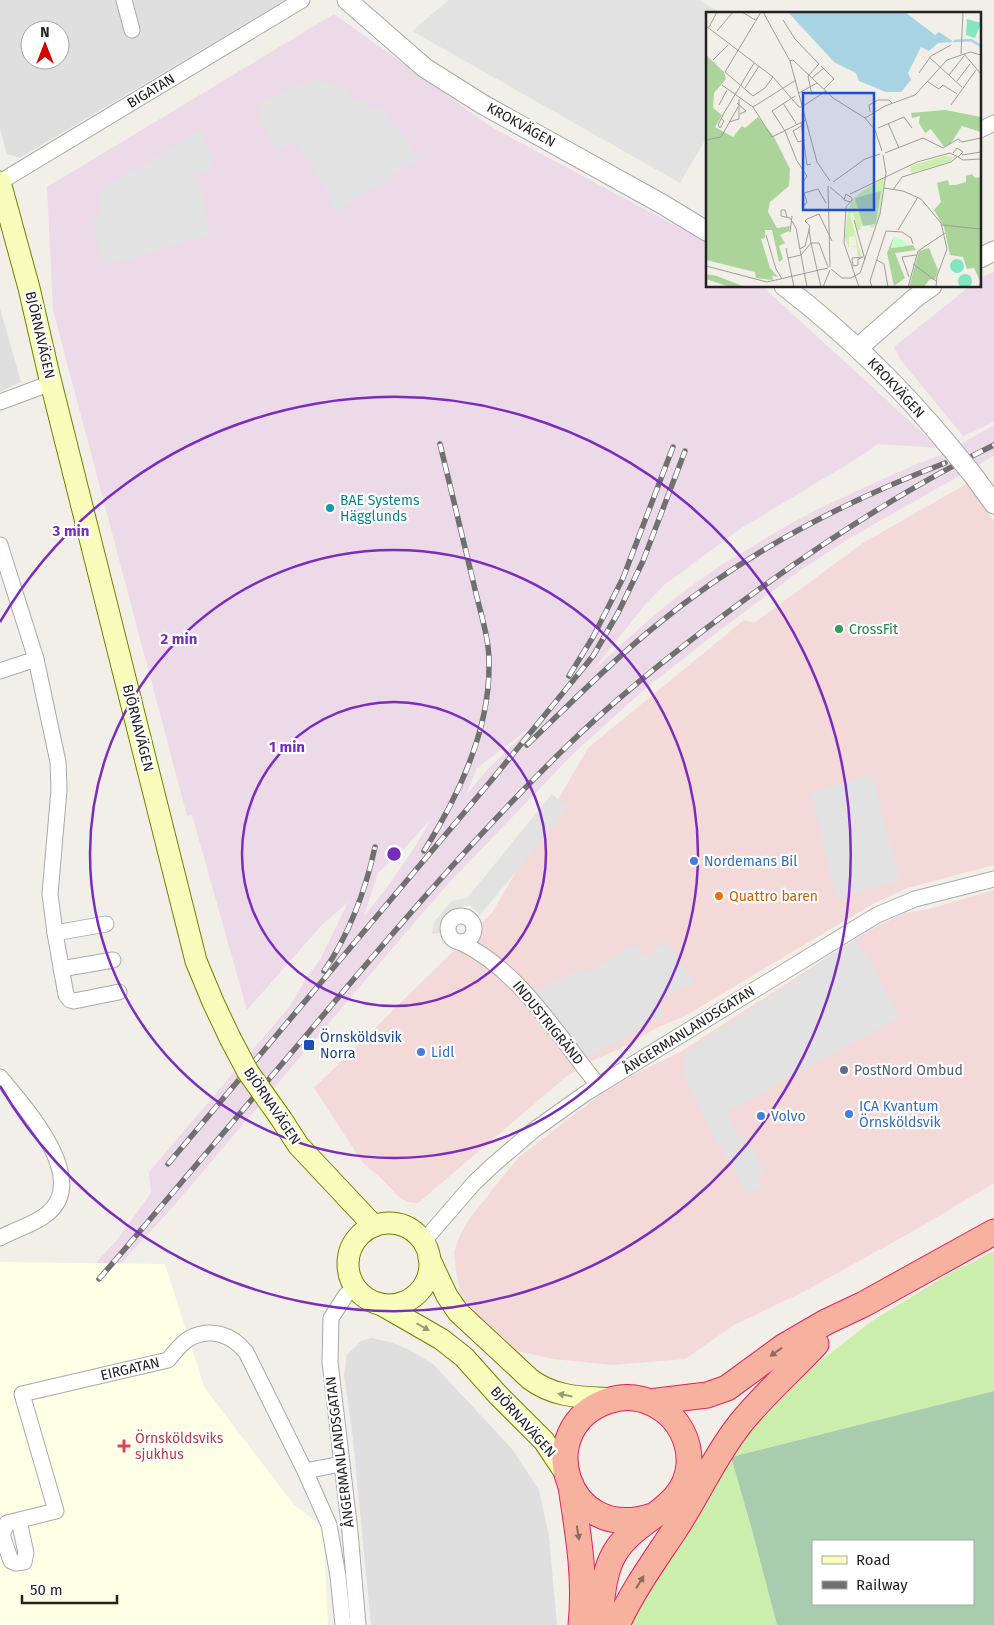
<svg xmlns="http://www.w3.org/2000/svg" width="994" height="1625" font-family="'Fira Sans',sans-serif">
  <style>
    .residential { fill: #e0dfdf; fill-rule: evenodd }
    .commercial { fill: #f3d9d7 }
    .industrial { fill: #ecdae8; fill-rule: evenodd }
    .education { fill: #ffffe5 }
    .grass { fill: #cceeac }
    .cemetery { fill: #a8cdae; fill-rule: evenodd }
    .parking { fill: #e2e2e2 }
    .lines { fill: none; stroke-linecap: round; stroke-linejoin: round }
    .minor-casing { stroke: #a9a9a9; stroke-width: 17 }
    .tertiary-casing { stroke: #a9a9a9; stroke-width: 21 }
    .secondary-casing { stroke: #718200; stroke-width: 23 }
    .trunk-casing { stroke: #e61f60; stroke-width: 27 }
    .minor { stroke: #fff; stroke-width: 15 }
    .tertiary { stroke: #fff; stroke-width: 19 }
    .secondary { stroke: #f9fdbb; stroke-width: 21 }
    .trunk { stroke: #f6b29f; stroke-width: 25 }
    .rail-casing { stroke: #707070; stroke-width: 5.5 }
    .rail { stroke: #fff; stroke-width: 4; stroke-dasharray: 11; stroke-linecap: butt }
    .tertiary-bridge-casing { stroke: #a9a9a9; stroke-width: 21; stroke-linecap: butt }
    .secondary-bridge-casing { stroke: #718200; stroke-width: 23; stroke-linecap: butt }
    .tertiary-bridge { stroke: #fff; stroke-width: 19 }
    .secondary-bridge { stroke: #f9fdbb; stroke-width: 21 }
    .oneway { fill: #989a76 }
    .oneway2 { fill: #8c6a60 }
    .ring { fill: none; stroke: #7b2cbf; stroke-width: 2.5 }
    .culture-dot { fill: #0f9aa8; stroke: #fff; stroke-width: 2 }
    .leisure-dot { fill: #2e9e5b; stroke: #fff; stroke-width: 2 }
    .shop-dot { fill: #3f7fe0; stroke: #fff; stroke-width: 2 }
    .food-dot { fill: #e8710a; stroke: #fff; stroke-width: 2 }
    .transit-dot { fill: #1a4fb4; stroke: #fff; stroke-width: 2 }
    .service-dot { fill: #5c6f8a; stroke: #fff; stroke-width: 2 }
    .health-dot { fill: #e0444e; stroke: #fff; stroke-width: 2 }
    .labels { text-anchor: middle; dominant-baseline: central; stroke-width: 4.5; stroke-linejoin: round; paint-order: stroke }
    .street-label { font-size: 14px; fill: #222; stroke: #fff }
    .culture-label { font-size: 14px; fill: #0d838f; stroke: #fff; text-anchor: start }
    .leisure-label { font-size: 14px; fill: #27864d; stroke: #fff; text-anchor: start }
    .shop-label { font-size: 14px; fill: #366cbe; stroke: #fff; text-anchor: start }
    .food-label { font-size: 14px; fill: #c56008; stroke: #fff; text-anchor: start }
    .transit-label { font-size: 14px; fill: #164399; stroke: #fff; text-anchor: start }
    .service-label { font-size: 14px; fill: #4e5e75; stroke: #fff; text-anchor: start }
    .health-label { font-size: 14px; fill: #be3a42; stroke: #fff; text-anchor: start }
    .inset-river { fill: none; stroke: #a7d3e2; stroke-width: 2.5 }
    .inset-road { fill: none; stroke: #9f9d99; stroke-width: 1 }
    .view { fill: #1d4ed8; fill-opacity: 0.15; stroke: #1d4ed8; stroke-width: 2.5 }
    .inset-edge { fill: none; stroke: #222; stroke-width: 2.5 }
    .centre { fill: #7b2cbf; stroke: #fff; stroke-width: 2.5 }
    .ring-label { font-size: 15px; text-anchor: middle; font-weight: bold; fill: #7b2cbf; stroke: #fff; stroke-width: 4.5; stroke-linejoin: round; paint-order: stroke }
  </style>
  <rect width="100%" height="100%" fill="#f2efe8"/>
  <!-- residential -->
  <g class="residential">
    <path d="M 0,0 L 285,0 L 20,158 L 7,154 L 0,129 ZM 30,30 L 60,30 L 60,60 L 30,60 Z"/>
    <polygon points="0,308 21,382 0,392"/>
    <polygon points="371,1338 390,1342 410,1350 433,1364 512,1449 539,1490 549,1536 557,1625 371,1625 353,1439 344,1375 347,1355 361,1341"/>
  </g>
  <!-- commercial -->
  <g class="commercial">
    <polygon points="968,483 994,521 994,865 907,888 871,905 685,1016 658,1027 628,1045 594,1060 567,1076 418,1203 407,1202 398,1196 379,1176 363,1163 314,1088 492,913 588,748 744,620 754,623 863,543"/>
    <polygon points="994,890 994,1183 917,1229 803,1292 734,1325 685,1359 612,1365 554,1359 513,1350 493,1342 459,1295 459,1284 456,1271 454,1252 459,1237 469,1219 518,1158 602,1093 637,1073 680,1052 870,930 904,913 929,909"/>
  </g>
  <!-- industrial -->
  <g class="industrial">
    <path d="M 334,14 L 493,128 L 691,234 L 708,245 L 708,286 L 762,286 L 939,448 L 878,444 L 861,456 L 740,529 L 664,585 L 644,606 L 593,670 L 652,617 L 687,589 L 723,564 L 788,525 L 826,505 L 912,466 L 941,455 L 994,425 L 994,456 L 850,538 L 801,570 L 711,637 L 646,688 L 574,753 L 448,884 L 408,930 L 172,1208 L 104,1282 L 89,1270 L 116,1241 L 151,1193 L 149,1172 L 290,1006 L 305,980 L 321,958 L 348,902 L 321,926 L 247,1010 L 192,815 L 187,816 L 53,310 L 47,187 ZM 531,727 L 488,769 L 466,795 L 477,768 ZM 431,819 L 413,850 L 388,886 L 364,916 L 378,873 L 401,852 Z"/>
    <polygon points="994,272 994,422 963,436 900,359 894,347 970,286 980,286 980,278"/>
  </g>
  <!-- education -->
  <polygon class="education" points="0,1262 165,1264 204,1387 294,1505 323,1527 328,1625 0,1625"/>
  <!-- grass -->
  <polygon class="grass" points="994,1251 994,1391 731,1457 752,1530 777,1625 625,1625 687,1491 788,1386 872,1321 947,1275"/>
  <!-- cemetery -->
  <path class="cemetery" d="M 994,1391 L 994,1625 L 777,1625 L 752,1530 L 731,1457 ZM 813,1541 L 973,1541 L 973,1604 L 813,1604 Z"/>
  <!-- parking -->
  <g class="parking">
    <polygon points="449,0 699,0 723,14 708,14 708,135 680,183 412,31"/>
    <polygon points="314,79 345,89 352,100 363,99 371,110 381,107 420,158 337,211 297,142 277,149 257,114 263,111 259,103"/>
    <polygon points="203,129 213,169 197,173 211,235 104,266 92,220 102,217 98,199 107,186"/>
    <polygon points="872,773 900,880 836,899 811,793"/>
    <polygon points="552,794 569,808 480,915 470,905 455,908 439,926 439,933 432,934 434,922 452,901 467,898"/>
    <polygon points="857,939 900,1017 727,1112 742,1140 747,1138 765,1172 758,1179 763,1186 746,1195 685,1081 684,1054"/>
    <polygon points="666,941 695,982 657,1000 665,1014 589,1057 570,1041 557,1018 536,991 581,968 586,973 635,944 645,956"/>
  </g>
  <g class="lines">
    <!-- minor casing -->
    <g class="minor-casing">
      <g id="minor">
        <polyline points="124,0 132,30"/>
        <polyline points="980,130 994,123"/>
        <polyline points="0,182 302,0"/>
        <polyline points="0,402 51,383"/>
        <polyline points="0,545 36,659 58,762 59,790 50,894 55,933 66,995 70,1000 74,1001 119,992"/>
        <polyline points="0,671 36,659"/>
        <circle cx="461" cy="929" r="13"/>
        <polyline points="55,933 106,924"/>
        <path d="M 460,942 C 521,971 557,1035 598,1085"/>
        <polyline points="61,969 113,960"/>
        <path d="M 0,1077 C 24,1106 91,1179 47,1214 C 34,1225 15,1229 0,1238"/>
        <polyline points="423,1242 474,1183 493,1165 534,1130 586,1093 877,915 915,899 994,879"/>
        <polyline points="355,1287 346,1295 331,1318 330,1362 350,1532 358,1625"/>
        <polyline points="305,1471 341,1464"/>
        <path d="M 19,1521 L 26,1553 L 24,1562 L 16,1563 L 11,1561 L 2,1535 L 7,1523 L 56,1511 L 22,1394 L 168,1360 C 175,1352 181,1343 190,1338 C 212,1327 232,1335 246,1352 L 305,1471 L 329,1525 L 338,1576 L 343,1625"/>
      </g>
    </g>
    <!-- tertiary casing -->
    <g class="tertiary-casing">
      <g id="tertiary">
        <polyline points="347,0 425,68 482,104 662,204 708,232"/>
        <polyline points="980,258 994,251"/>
        <path d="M 784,286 C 845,333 901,387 950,447"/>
        <polyline points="858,348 915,298 932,286"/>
        <polyline points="973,475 994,504"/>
      </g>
    </g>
    <!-- secondary casing -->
    <g class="secondary-casing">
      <g id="secondary">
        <polyline points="0,182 29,288 49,375 196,961 213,1002 230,1038"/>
        <polyline points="282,1120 298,1145 374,1226"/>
        <circle cx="389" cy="1264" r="41"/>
        <path d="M 429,1258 L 447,1296 L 458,1312 L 530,1379 C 555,1398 583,1397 613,1399"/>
        <polyline points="380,1304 441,1339 464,1357 498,1395 544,1441 566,1474"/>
      </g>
    </g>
    <!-- trunk casing -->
    <g class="trunk-casing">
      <g id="trunk">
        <polyline points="649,1402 707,1395 727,1388 783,1347 826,1322 864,1304 994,1232"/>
        <path d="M 571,1487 C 578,1533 586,1578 581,1625"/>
        <path d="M 599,1625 C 602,1603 602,1579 612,1558 C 630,1519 686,1512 689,1464 C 690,1441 679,1419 659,1407 C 644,1397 625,1395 608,1401 C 531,1427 565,1545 652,1516"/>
        <path d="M 617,1625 C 632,1592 652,1564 672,1534 C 696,1499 713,1458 740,1424 C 763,1395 791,1371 816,1344"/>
      </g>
    </g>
    <!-- minor -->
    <use href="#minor" class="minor"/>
    <!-- tertiary -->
    <use href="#tertiary" class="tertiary"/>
    <!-- secondary -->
    <use href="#secondary" class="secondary"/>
    <!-- trunk -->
    <use href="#trunk" class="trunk"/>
    <!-- rail casing -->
    <g class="rail-casing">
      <g id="rail">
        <polyline points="569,676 593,637 623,578 673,447"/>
        <path d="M 527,745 C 570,704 612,661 658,624 C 743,554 843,502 945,463"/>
        <path d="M 424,851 C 458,797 489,732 489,667 C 490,639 480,612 474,585 C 463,538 451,491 440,444"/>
        <path d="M 324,971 C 349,935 366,889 375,847"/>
        <polyline points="168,1164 495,776 593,656 618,613 643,561 685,451"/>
        <path d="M 99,1279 C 168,1199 236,1118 304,1038 C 388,938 472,839 565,748 C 617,697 674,652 732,609 C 814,548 902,490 994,445"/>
      </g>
    </g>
    <!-- rail -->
    <use href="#rail" class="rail"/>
    <!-- tertiary-bridge casing -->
    <g class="tertiary-bridge-casing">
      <polyline id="tertiary-bridge" points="950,447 973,475"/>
    </g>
    <!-- secondary-bridge casing -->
    <g class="secondary-bridge-casing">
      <polyline id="secondary-bridge" points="230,1038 248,1072 282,1120"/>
    </g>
    <!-- tertiary-bridge -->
    <use href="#tertiary-bridge" class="tertiary-bridge"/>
    <!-- secondary-bridge -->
    <use href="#secondary-bridge" class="secondary-bridge"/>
  </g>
  <!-- one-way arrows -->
  <defs><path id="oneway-solid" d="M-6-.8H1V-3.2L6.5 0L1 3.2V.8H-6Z" transform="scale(1.25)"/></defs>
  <g class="oneway">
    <use href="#oneway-solid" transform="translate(423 1327) rotate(30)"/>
    <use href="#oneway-solid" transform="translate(565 1395) rotate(-169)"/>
  </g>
  <g class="oneway2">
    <use href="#oneway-solid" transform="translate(776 1352) rotate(144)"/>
    <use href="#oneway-solid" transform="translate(578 1533) rotate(81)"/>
    <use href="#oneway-solid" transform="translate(640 1582) rotate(-58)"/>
  </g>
  <!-- distance rings -->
  <g class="ring">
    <circle cx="394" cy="854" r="152"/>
    <circle cx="394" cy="854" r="304"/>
    <path d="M0 622A457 457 0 1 1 0 1086"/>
  </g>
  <!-- markers -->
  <circle class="culture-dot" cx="330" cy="508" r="5"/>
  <circle class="leisure-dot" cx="839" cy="629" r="5"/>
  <g class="shop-dot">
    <circle cx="694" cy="861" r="5"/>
    <circle cx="421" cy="1052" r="5"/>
    <circle cx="849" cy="1114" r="5"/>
    <circle cx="761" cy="1116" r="5"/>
  </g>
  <circle class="food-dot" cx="719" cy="896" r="5"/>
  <rect class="transit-dot" x="303" y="1039" width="12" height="12" rx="2.5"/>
  <circle class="service-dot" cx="844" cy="1070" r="5"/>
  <path class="health-dot" d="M121.5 1438.5h5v5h5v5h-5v5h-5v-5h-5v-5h5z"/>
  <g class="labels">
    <!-- street labels -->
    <g class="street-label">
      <text transform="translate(151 91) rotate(-31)">BIGATAN</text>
      <text transform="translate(521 125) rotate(29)">KROKVÄGEN</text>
      <text transform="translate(40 335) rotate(77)">BJÖRNAVÄGEN</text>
      <text transform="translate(896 388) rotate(47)">KROKVÄGEN</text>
      <text transform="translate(138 728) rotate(76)">BJÖRNAVÄGEN</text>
      <text transform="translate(548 1023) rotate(51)">INDUSTRIGRÄND</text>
      <text transform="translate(689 1030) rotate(-32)">ÅNGERMANLANDSGATAN</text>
      <text transform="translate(272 1106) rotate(56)">BJÖRNAVÄGEN</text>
      <text transform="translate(130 1369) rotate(-13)">EIRGATAN</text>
      <text transform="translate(523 1422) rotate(48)">BJÖRNAVÄGEN</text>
      <text transform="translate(340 1452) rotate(-97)">ÅNGERMANLANDSGATAN</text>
    </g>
    <!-- culture labels -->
    <g class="culture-label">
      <text x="340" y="500">BAE Systems<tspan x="340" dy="16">Hägglunds</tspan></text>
    </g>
    <!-- leisure labels -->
    <g class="leisure-label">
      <text x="849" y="629">CrossFit</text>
    </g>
    <!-- shop labels -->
    <g class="shop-label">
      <text x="704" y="861">Nordemans Bil</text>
      <text x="431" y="1052">Lidl</text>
      <text x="859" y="1106">ICA Kvantum<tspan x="859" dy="16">Örnsköldsvik</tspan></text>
      <text x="771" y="1116">Volvo</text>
    </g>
    <!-- food labels -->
    <g class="food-label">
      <text x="729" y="896">Quattro baren</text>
    </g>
    <!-- transit labels -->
    <g class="transit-label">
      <text x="320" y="1037">Örnsköldsvik<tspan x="320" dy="16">Norra</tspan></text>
    </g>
    <!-- service labels -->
    <g class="service-label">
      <text x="854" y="1070">PostNord Ombud</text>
    </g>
    <!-- health labels -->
    <g class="health-label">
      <text x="135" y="1438">Örnsköldsviks<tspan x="135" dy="16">sjukhus</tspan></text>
    </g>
  </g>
  <!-- overview -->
  <g transform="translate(706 12)">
    <rect width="275" height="275" fill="#f2efe8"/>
    <path d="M 238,144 L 247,145 L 245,149 L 206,161 L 204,159 L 205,154 ZM 178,166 L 174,201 L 169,215 L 164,216 L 164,213 L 170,212 L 175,180 L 150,186 L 156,210 L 154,218 L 151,218 L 147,201 L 144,202 L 155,244 L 152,244 L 151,235 L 145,235 L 151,234 L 149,224 L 143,225 L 143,237 L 139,225 L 142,199 L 146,188 L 154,181 Z" fill="#cceeac"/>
    <path d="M 0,43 L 18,60 L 20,67 L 8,81 L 7,96 L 16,103 L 9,115 L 27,125 L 36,114 L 39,116 L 52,105 L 68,125 L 84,157 L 83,174 L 64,190 L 62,200 L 71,216 L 84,214 L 83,219 L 74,223 L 79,231 L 73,234 L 77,247 L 73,250 L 66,218 L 59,218 L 59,226 L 55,227 L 64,256 L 72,265 L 66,264 L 67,268 L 50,266 L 49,260 L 0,248 ZM 239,98 L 275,105 L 275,120 L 256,114 L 245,131 L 238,135 L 225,117 L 219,121 L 213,111 L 214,104 L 206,106 L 205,101 ZM 266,162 L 269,166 L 275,165 L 275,275 L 272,275 L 274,269 L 268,256 L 261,257 L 257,245 L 244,243 L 238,215 L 228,198 L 235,190 L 231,171 L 242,168 L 243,173 L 250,173 L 260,170 L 260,164 ZM 188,224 L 185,236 L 207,233 L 210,238 L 189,241 L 199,266 L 188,274 L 181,241 ZM 223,236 L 232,258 L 229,268 L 224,267 L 218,275 L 203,275 L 213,239 ZM 0,262 L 11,264 L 39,275 L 24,275 L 0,267 Z" fill="#abd49b"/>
    <path d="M 175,179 L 170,212 L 157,214 L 149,186 Z" fill="#a8cdae"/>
    <path d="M 188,224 L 198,229 L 202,234 L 185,236 Z" fill="#c5fdca"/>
    <path d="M 261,7 L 275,11 L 269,26 L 260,23 ZM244 254a7 7 0 1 1 14 0a7 7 0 1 1-14 0ZM252 269a7 7 0 1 1 14 0a7 7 0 1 1-14 0Z" fill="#83e5c1"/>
    <path d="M 82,0 L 199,0 L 229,23 L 233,20 L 248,30 L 232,31 L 223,39 L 215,35 L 202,61 L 205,68 L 195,80 L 180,80 L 153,69 L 150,61 L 128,50 Z" fill="#a7d3e2"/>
    <path class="inset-river" d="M 248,29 L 265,28 L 275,34"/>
    <path class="inset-road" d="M 36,0 L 49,8M 55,0 L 19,60 L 47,84 L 59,76 L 67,65M 57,0 L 84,49 L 111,150 L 124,169M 77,8 L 89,27 L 113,52 L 102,64 L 106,83M 0,14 L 67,65 L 93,95 L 97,95M 3,15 L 11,0M 11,19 L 27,0M 255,42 L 257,0M 258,42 L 275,62M 223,45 L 256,75M 7,48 L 22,33M 84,49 L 87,48 L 127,86 L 159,106 L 169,118 L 176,139M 115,54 L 128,67 L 118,77M 213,61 L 225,44 L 245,33M 243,63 L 258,44M 106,66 L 118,56M 251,69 L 264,52M 222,70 L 233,77 L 237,73 L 251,82M 16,73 L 47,95 L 90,68M 39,76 L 53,54M 93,81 L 111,71M 89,84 L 66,99 L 79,119 L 91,149 L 101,164 L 97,170M 31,91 L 40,99 L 34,102M 77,91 L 91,113M 13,93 L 21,78M 245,93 L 270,58M 97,94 L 120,79M 47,95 L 66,125 L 100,108M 164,100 L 163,93 L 172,88 L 183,88 L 186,91M 15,106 L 18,109 L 14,116 L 12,113 L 18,101 L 48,51M 159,106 L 179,94 L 209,83 L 241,48 L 264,40 L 275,43M 23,110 L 33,107 L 33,87M 95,110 L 101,153 L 105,152M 182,111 L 193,136M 95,114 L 87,119 L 92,130 L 99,128M 172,116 L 198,105 L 206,116M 0,128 L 15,125 L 32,95M 256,130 L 275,126M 179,141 L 217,126 L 237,136 L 252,127 L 256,130M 256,143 L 275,140M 252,145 L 257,148 L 275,147M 127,170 L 159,147 L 174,142M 122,174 L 124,255M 124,175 L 138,187M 178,176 L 197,179 L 215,187 L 235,211 L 241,237 L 231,264 L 230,275M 187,178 L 196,165 L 245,150 L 251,145M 144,182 L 211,150 L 244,141 L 252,145 L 257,140 L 251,136 L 247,141M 144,190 L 138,188 L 140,182 L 146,186 L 146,188 L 140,195 L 138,231 L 153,275M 98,191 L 98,194 L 101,190 L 98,181 L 112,177 L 120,191M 81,205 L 79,198 L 75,198 L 75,204 L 84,206 L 90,216 L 101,275M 148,208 L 159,248M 236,213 L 275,217M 104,214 L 99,209 L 101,207 L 113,202 L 126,229M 103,217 L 105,232M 192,218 L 212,185M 84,220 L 86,204M 60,223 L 70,257 L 76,267M 105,231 L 115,275M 105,231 L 113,231 L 122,255M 80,236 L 88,275M 94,237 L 99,234 L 104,214M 157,245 L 152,247 L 152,253 L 147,254 L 146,246 ZM 82,246 L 95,243 L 105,231M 171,248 L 178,252 L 182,275M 207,252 L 230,269M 0,254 L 61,270 L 122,256M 125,257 L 136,266 L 145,266 L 154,261 L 174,202 L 180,161 L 177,143M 203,265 L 196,245 L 210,243M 117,275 L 124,258M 166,275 L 164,269 L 180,219 L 196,220 L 205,226 L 207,232M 202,275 L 212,239 L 239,221"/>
    <path class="view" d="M 97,81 L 168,81 L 168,198 L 97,198 Z"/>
    <rect width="275" height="275" class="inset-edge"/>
  </g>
  <circle cx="394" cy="854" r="8" class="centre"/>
  <g class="ring-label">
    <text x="71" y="536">3 min</text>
    <text x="179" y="644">2 min</text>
    <text x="287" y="752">1 min</text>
  </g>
  <!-- legend -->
  <rect x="812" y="1540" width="162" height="65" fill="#ffffff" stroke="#a7a7a7"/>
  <rect x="822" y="1556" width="25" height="8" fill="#f9fdbb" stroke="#a7a7a7"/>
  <text x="856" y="1565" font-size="15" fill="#222222">Road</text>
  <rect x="822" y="1581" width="25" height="8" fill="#707070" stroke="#a7a7a7"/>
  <text x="856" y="1590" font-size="15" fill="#222222">Railway</text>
  <!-- north arrow -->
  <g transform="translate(45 45)"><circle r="24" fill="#ffffff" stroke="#a7a7a7"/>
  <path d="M0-4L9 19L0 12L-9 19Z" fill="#d40400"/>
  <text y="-8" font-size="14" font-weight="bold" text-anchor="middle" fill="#222222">N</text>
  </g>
  <!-- scale -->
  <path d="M22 1595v8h95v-8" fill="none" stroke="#222222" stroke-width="2.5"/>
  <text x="30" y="1595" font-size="15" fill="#222222" stroke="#ffffff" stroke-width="4" paint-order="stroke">50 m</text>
</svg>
